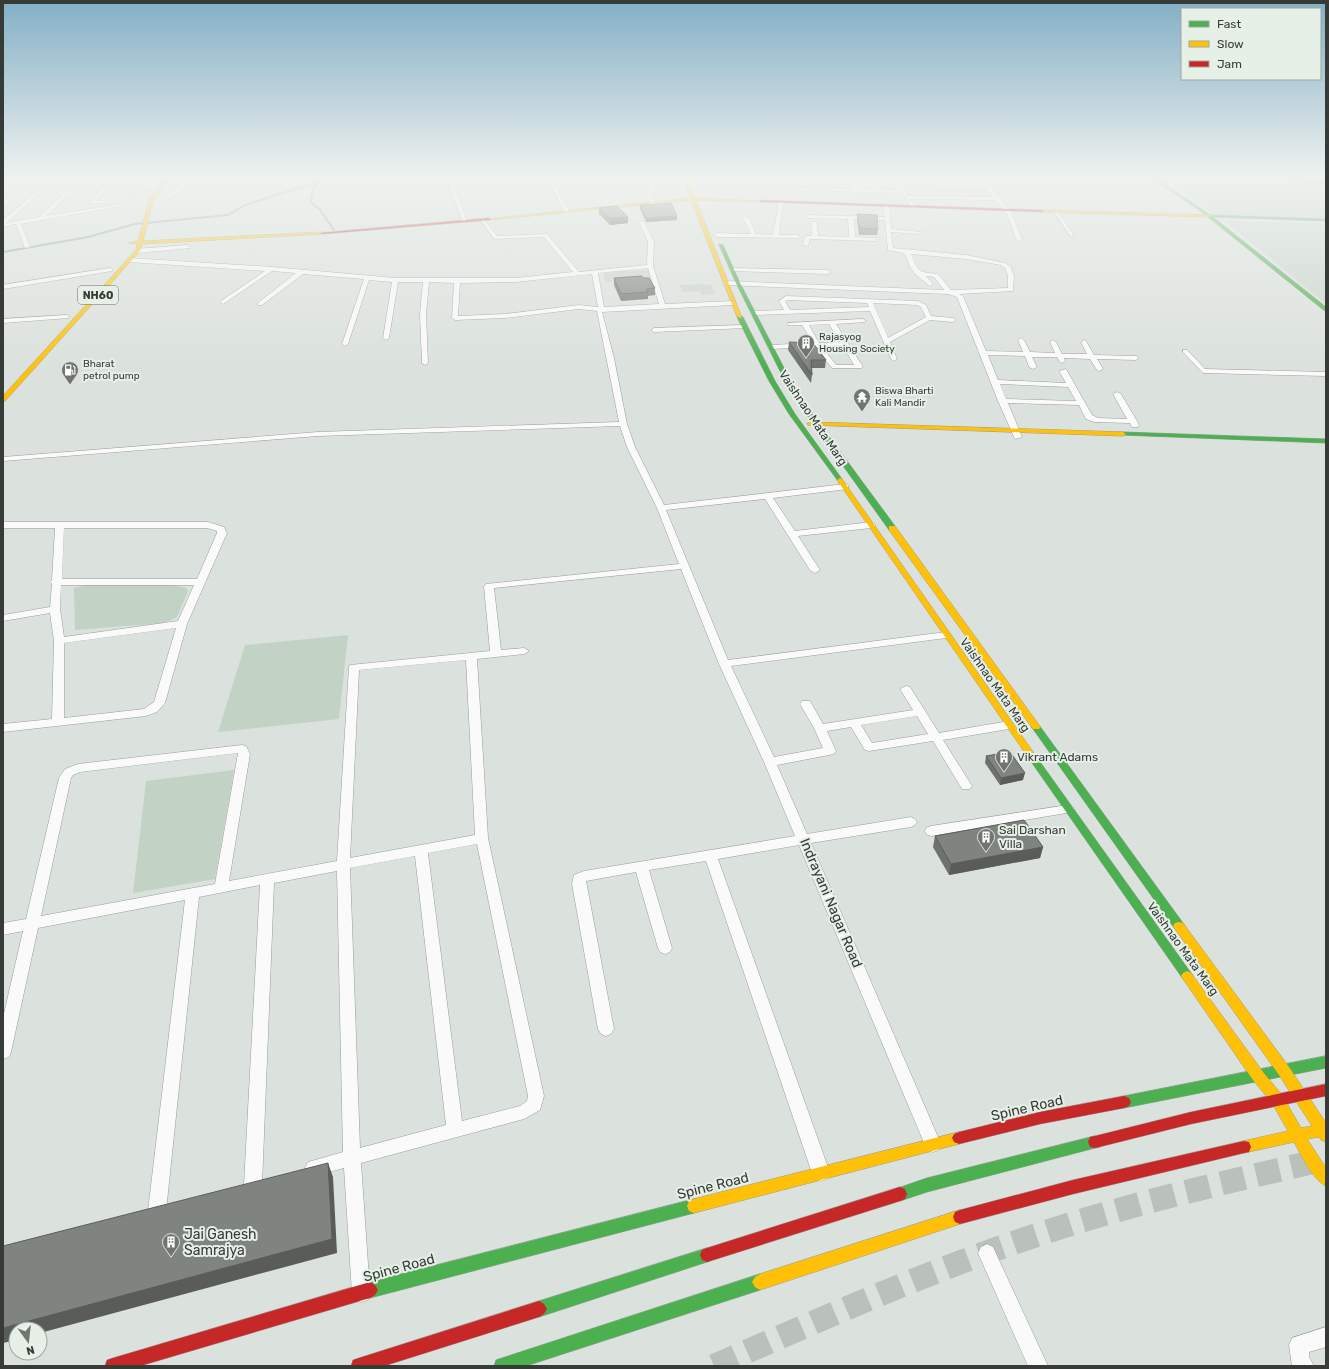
<svg xmlns="http://www.w3.org/2000/svg" width="1329" height="1369" font-family="Rubik,sans-serif">
  <style>
    .built { fill: #c9d4cb }
    .green { fill: #c2d3c5 }
    .lines { fill: none; stroke-linecap: round; stroke-linejoin: round }
    .stream { stroke: #8da792; stroke-width: 2 }
    .secondary-tunnel { stroke: #bac0bb; stroke-width: 24; stroke-dasharray: 24 12; stroke-linecap: butt }
    .street-casing { stroke: #999d9a; stroke-width: 1 }
    .fast-casing { stroke: #999d9a; stroke-width: 1 }
    .slow-casing { stroke: #999d9a; stroke-width: 1 }
    .jam-casing { stroke: #999d9a; stroke-width: 1 }
    .street { fill: #fafafa; fill-rule: evenodd }
    .fast { fill: #4caf50; fill-rule: evenodd }
    .slow { fill: #ffc107; fill-rule: evenodd }
    .jam { fill: #c62828; fill-rule: evenodd }
    .wall { fill: #6e726f }
    .shaded-wall { fill: #5a5c5a }
    .building { fill: #808481; stroke: #5a5c5a }
    .labels { text-anchor: middle; dominant-baseline: central; stroke-width: 4; stroke-linejoin: round; paint-order: stroke }
    .far-poi-label { font-size: 10px; fill: #373b38; stroke: #e6f0e7; text-anchor: start }
    .shield { fill: #e6f0e7; stroke: #6c716c; stroke-width: 1 }
    .shield-label { font-size: 11px; font-weight: bold; fill: #373b38 }
    .street-label { font-size: 12px; fill: #373b38; stroke: #e6f0e7 }
    .poi-label { font-size: 12px; fill: #373b38; stroke: #e6f0e7; text-anchor: start }
    .near-street-label { font-size: 14px; fill: #373b38; stroke: #e6f0e7 }
    .near-poi-label { font-size: 14px; fill: #373b38; stroke: #e6f0e7; text-anchor: start }
  </style>
  <rect width="100%" height="100%" fill="#dbe1dc"/>
  <!-- built -->
  <g class="built">
    <polygon points="1159,177 1326,177 1326,219 1218,216"/>
    <polygon points="1225,221 1326,224 1326,304"/>
    <polygon points="648,270 651,280 605,282 603,271"/>
    <polygon points="702,284 711,285 715,294 702,295 700,291 683,292 679,285"/>
  </g>
  <!-- green -->
  <g class="green">
    <polygon points="771,177 799,177 808,182 772,182"/>
    <polygon points="87,585 174,585 186,588 188,591 177,617 164,623 75,630 74,588"/>
    <polygon points="348,635 339,719 218,732 245,645"/>
    <polygon points="234,770 215,879 133,893 146,781"/>
  </g>
  <g class="lines">
    <!-- stream -->
    <g class="stream">
      <polyline points="317,183 312,192 311,202 320,210 334,230"/>
      <polyline points="3,252 88,237 135,224 228,215 245,205 333,177"/>
    </g>
    <!-- secondary-tunnel -->
    <path class="secondary-tunnel" d="M 714,1366 C 822,1319 930,1270 1043,1233 C 1136,1202 1231,1181 1326,1159"/>
    <!-- street casing -->
    <g class="street-casing">
      <g id="street">
        <polygon points="22,177 27,177 3,193 3,190"/>
        <polygon points="54,177 58,177 6,223 39,217 82,177 86,177 46,216 140,201 142,202 21,224 30,247 25,248 16,224 3,227 3,220"/>
        <polygon points="111,177 115,177 104,191 148,190 150,191 101,194 96,201 107,201 109,203 90,203"/>
        <polygon points="188,177 192,177 188,181 227,181 229,182 185,184 174,196 151,200 149,199 170,194"/>
        <polygon points="244,177 248,177 240,185 236,185"/>
        <polygon points="285,177 290,177 277,186 273,186 273,184"/>
        <polygon points="447,177 451,177 467,222 462,221"/>
        <polygon points="547,177 551,177 555,185 690,177 649,181 654,189 651,197 657,204 654,206 646,197 650,189 645,181 556,187 570,212 567,214 564,212"/>
        <polygon points="847,177 851,177 858,189 900,190 892,177 896,177 908,196 993,197 985,186 934,186 927,184 923,177 927,177 931,182 935,184 983,184 978,177 982,177 990,184 1012,214 1022,239 1019,241 1016,239 1007,214 996,200 910,199 916,208 913,210 902,193 696,187 698,186 853,189"/>
        <polygon points="6,200 10,201 3,207 3,203"/>
        <polygon points="779,201 783,202 779,235 798,235 800,238 717,237 714,235 717,233 751,234 743,218 746,216 749,218 756,234 773,235"/>
        <path d="M 886,203 L 889,205 L 891,229 L 921,232 L 918,234 L 891,232 L 893,248 L 966,255 L 1005,263 L 1011,267 L 1014,276 L 1013,291 L 959,294 L 963,296 L 986,351 L 1023,352 L 1018,340 L 1021,338 L 1024,340 L 1030,352 L 1055,353 L 1050,342 L 1053,340 L 1056,342 L 1062,354 L 1087,354 L 1081,342 L 1084,340 L 1086,341 L 1094,355 L 1136,356 L 1139,358 L 1136,360 L 1097,359 L 1103,369 L 1099,371 L 1097,370 L 1090,359 L 1064,358 L 1065,361 L 1062,363 L 1060,362 L 1057,357 L 1032,357 L 1037,367 L 1033,369 L 1029,367 L 1025,356 L 988,355 L 998,380 L 1066,383 L 1059,371 L 1066,369 L 1092,415 L 1098,418 L 1127,419 L 1113,394 L 1117,392 L 1121,394 L 1137,421 L 1139,425 L 1138,427 L 1132,427 L 1130,423 L 1094,422 L 1086,419 L 1079,405 L 1008,403 L 1022,437 L 1015,439 L 998,401 L 957,297 L 948,294 L 725,285 L 722,283 L 725,281 L 944,290 L 934,277 L 926,276 L 933,284 L 930,286 L 916,275 L 910,267 L 906,256 L 903,253 L 888,250 L 885,220 L 854,219 L 855,237 L 875,238 L 877,241 L 810,239 L 808,246 L 803,245 L 805,236 L 812,236 L 811,223 L 814,221 L 817,223 L 818,236 L 849,237 L 848,219 L 807,218 L 805,215 L 885,217 L 883,205 ZM 911,254 L 966,259 L 1001,265 L 1005,268 L 1008,276 L 1008,288 L 951,290 L 938,274 L 922,272 L 916,266 ZM 1000,384 L 1068,387 L 1076,401 L 1006,399 Z"/>
        <polygon points="1053,210 1057,210 1074,236 1070,236"/>
        <path d="M 480,219 L 484,219 L 497,236 L 547,234 L 579,272 L 647,265 L 648,242 L 639,222 L 644,221 L 654,242 L 653,266 L 665,304 L 733,301 L 736,303 L 733,305 L 602,312 L 614,358 L 627,424 L 635,447 L 664,505 L 845,484 L 848,485 L 848,489 L 773,498 L 795,531 L 871,522 L 876,525 L 871,528 L 798,536 L 820,570 L 815,573 L 810,570 L 765,499 L 666,510 L 728,660 L 946,632 L 951,635 L 946,638 L 731,666 L 774,757 L 823,748 L 814,728 L 800,704 L 802,701 L 810,701 L 823,724 L 913,710 L 900,689 L 906,686 L 910,687 L 939,733 L 1009,721 L 1015,725 L 1009,729 L 943,740 L 972,786 L 970,789 L 962,789 L 933,741 L 869,751 L 865,750 L 851,727 L 827,731 L 836,751 L 834,754 L 777,765 L 807,834 L 911,817 L 915,819 L 917,822 L 915,825 L 911,827 L 811,843 L 941,1144 L 939,1150 L 933,1152 L 927,1150 L 799,845 L 718,859 L 830,1173 L 827,1179 L 821,1181 L 815,1179 L 812,1173 L 706,861 L 649,870 L 672,948 L 670,952 L 665,954 L 660,952 L 658,948 L 636,872 L 586,881 L 614,1029 L 611,1034 L 606,1036 L 601,1034 L 598,1029 L 572,884 L 574,875 L 584,871 L 795,836 L 764,762 L 719,664 L 681,569 L 494,588 L 501,650 L 524,648 L 529,651 L 524,654 L 477,659 L 488,838 L 544,1096 L 540,1110 L 524,1119 L 361,1163 L 370,1293 L 368,1300 L 361,1302 L 354,1300 L 352,1293 L 344,1168 L 314,1176 L 308,1174 L 305,1168 L 308,1162 L 343,1152 L 337,871 L 274,883 L 262,1185 L 259,1191 L 253,1193 L 247,1191 L 244,1185 L 260,885 L 199,897 L 166,1211 L 163,1217 L 157,1220 L 151,1217 L 148,1211 L 185,900 L 38,928 L 11,1052 L 9,1057 L 3,1059 L 3,1018 L 23,931 L 3,935 L 3,923 L 26,919 L 59,778 L 65,769 L 78,764 L 242,745 L 246,746 L 250,754 L 229,881 L 337,861 L 349,667 L 350,665 L 490,651 L 484,586 L 486,584 L 679,564 L 657,508 L 627,447 L 620,426 L 318,436 L 3,461 L 3,457 L 318,432 L 619,422 L 597,311 L 579,309 L 505,318 L 455,320 L 452,318 L 454,283 L 429,282 L 426,314 L 428,363 L 425,365 L 422,363 L 420,314 L 423,282 L 398,282 L 389,338 L 386,340 L 383,338 L 392,282 L 369,280 L 348,344 L 345,346 L 342,344 L 364,279 L 303,274 L 262,305 L 258,305 L 258,303 L 296,273 L 272,271 L 223,304 L 220,302 L 221,301 L 265,271 L 129,262 L 126,260 L 129,258 L 272,267 L 395,278 L 516,278 L 573,272 L 544,237 L 494,239 ZM 648,268 L 659,304 L 604,307 L 598,273 ZM 592,274 L 598,307 L 579,305 L 505,314 L 458,316 L 460,283 L 516,282 ZM 466,660 L 475,835 L 350,858 L 359,670 ZM 917,716 L 928,734 L 872,743 L 861,725 ZM 238,753 L 215,884 L 41,916 L 71,778 L 73,775 L 80,772 ZM 477,844 L 528,1096 L 527,1101 L 520,1106 L 462,1121 L 428,853 ZM 415,856 L 446,1125 L 360,1148 L 350,868 Z"/>
        <polygon points="188,245 190,248 137,253 134,251 137,249"/>
        <polygon points="110,268 112,269 112,271 3,289 3,285"/>
        <polygon points="732,268 828,270 831,272 828,274 730,271 729,270"/>
        <path d="M 786,296 L 918,301 L 926,305 L 931,316 L 953,318 L 956,320 L 953,322 L 930,320 L 890,342 L 897,359 L 894,361 L 891,359 L 870,311 L 754,315 L 751,313 L 754,311 L 784,310 L 779,301 ZM 787,300 L 867,303 L 869,307 L 790,310 L 785,301 ZM 873,303 L 917,305 L 921,307 L 926,317 L 888,338 Z"/>
        <polygon points="67,315 70,317 69,318 3,323 3,319"/>
        <path d="M 863,319 L 865,320 L 865,322 L 836,324 L 863,367 L 861,368 L 832,368 L 815,347 L 770,349 L 767,347 L 770,345 L 813,343 L 802,325 L 788,325 L 788,323 ZM 829,324 L 840,342 L 819,343 L 809,325 ZM 843,346 L 854,365 L 836,365 L 822,347 Z"/>
        <polygon points="744,325 746,326 746,328 654,332 651,330 654,328"/>
        <polygon points="1183,350 1187,350 1205,369 1326,372 1326,376 1203,373 1183,352"/>
        <path d="M 3,522 L 208,522 L 224,527 L 227,533 L 187,624 L 165,703 L 157,712 L 146,716 L 3,732 L 3,724 L 52,719 L 54,641 L 50,613 L 3,621 L 3,615 L 50,607 L 52,584 L 50,582 L 52,580 L 55,528 L 3,528 ZM 64,528 L 207,528 L 217,531 L 217,533 L 197,579 L 62,579 ZM 61,585 L 194,585 L 178,621 L 64,637 L 60,609 ZM 176,628 L 154,702 L 144,709 L 64,718 L 64,643 Z"/>
        <polygon points="1068,805 1072,806 1074,809 1072,812 931,836 926,834 925,831 926,828 931,826"/>
        <polygon points="987,1244 993,1247 1048,1366 1028,1366 978,1253 981,1247"/>
        <polygon points="1326,1327 1326,1347 1309,1352 1309,1357 1314,1366 1292,1366 1289,1345 1292,1338"/>
      </g>
    </g>
    <!-- fast casing -->
    <g class="fast-casing">
      <g id="fast">
        <polygon points="1151,177 1155,177 1210,215 1326,219 1326,221 1213,217 1326,307 1326,312 1203,213"/>
        <polygon points="1281,177 1288,177 1326,182 1326,184"/>
        <polygon points="719,244 723,245 740,283 797,393 895,526 895,530 889,530 791,393 736,283"/>
        <polygon points="740,315 743,317 775,381 795,414 842,479 842,481 838,481 789,414 769,381 737,317"/>
        <polygon points="1123,432 1326,439 1326,443 1121,435 1121,433"/>
        <polygon points="1036,724 1039,725 1183,923 1185,926 1183,929 1179,930 1175,929 1033,729 1031,727 1033,725"/>
        <polygon points="1035,758 1038,759 1191,973 1193,976 1191,979 1187,981 1183,979 1032,763 1030,761 1032,759"/>
        <polygon points="1326,1056 1326,1068 1124,1108 1119,1106 1117,1102 1119,1098 1124,1096"/>
        <polygon points="1095,1136 1100,1137 1102,1142 1100,1147 1095,1148 927,1192 900,1201 895,1199 893,1194 895,1189 927,1178"/>
        <polygon points="694,1199 699,1201 701,1206 699,1211 694,1213 370,1298 365,1295 362,1290 365,1285 370,1282"/>
        <polygon points="707,1248 712,1250 714,1255 712,1260 707,1262 539,1317 534,1314 531,1309 534,1304 539,1301"/>
        <polygon points="760,1274 765,1277 768,1282 765,1287 760,1290 526,1366 494,1366 496,1360 502,1358"/>
      </g>
    </g>
    <!-- slow casing -->
    <g class="slow-casing">
      <g id="slow">
        <polygon points="167,177 171,177 153,201 143,241 322,232 324,233 322,234 142,244 140,251 5,401 3,402 3,396 136,250 137,244 129,243 138,241 149,201"/>
        <polygon points="686,177 690,177 691,189 695,198 762,201 760,202 696,200 742,318 737,317 691,200 489,220 487,219 691,198 687,189"/>
        <polygon points="1042,210 1209,215 1211,216 1209,217 1041,212"/>
        <polygon points="810,422 1123,432 1126,434 1123,436 808,425 807,424"/>
        <polygon points="840,478 842,479 1038,759 1040,761 1038,763 1032,763 837,480"/>
        <polygon points="889,526 895,526 1039,725 1041,727 1039,729 1033,729 889,530"/>
        <path d="M 1179,922 L 1183,923 L 1289,1067 L 1326,1123 L 1326,1142 L 1321,1140 L 1319,1137 L 1307,1139 L 1326,1168 L 1326,1186 C 1313,1180 1301,1155 1294,1142 L 1244,1153 L 1239,1152 L 1237,1147 L 1239,1142 L 1288,1131 L 1272,1103 L 1253,1080 L 1183,979 L 1181,976 L 1183,973 L 1187,971 L 1191,973 L 1263,1072 L 1282,1095 L 1301,1128 L 1312,1126 L 1279,1075 L 1175,929 L 1173,926 L 1175,923 Z"/>
        <polygon points="959,1132 964,1134 966,1138 964,1142 959,1144 694,1213 689,1211 687,1206 689,1201 694,1199"/>
        <polygon points="960,1210 965,1212 967,1217 965,1222 960,1224 760,1290 755,1287 752,1282 755,1277 760,1274"/>
      </g>
    </g>
    <!-- jam casing -->
    <g class="jam-casing">
      <g id="jam">
        <polygon points="759,200 1042,210 1044,211 1042,212 760,202"/>
        <polygon points="489,218 491,220 322,234 320,233"/>
        <polygon points="1326,1084 1326,1096 1191,1124 1095,1148 1090,1147 1088,1142 1090,1137 1095,1136 1191,1112"/>
        <polygon points="1124,1096 1129,1098 1131,1102 1129,1106 1124,1108 1040,1124 959,1144 954,1142 952,1138 954,1134 959,1132 1040,1112"/>
        <polygon points="1244,1141 1249,1142 1251,1147 1249,1152 1244,1153 1073,1194 960,1224 955,1222 953,1217 955,1212 960,1210 1073,1180"/>
        <polygon points="900,1187 905,1189 907,1194 905,1199 900,1201 707,1262 702,1260 700,1255 702,1250 707,1248"/>
        <polygon points="370,1282 375,1285 378,1290 375,1295 370,1298 140,1366 105,1366 107,1360 113,1358"/>
        <polygon points="539,1301 544,1304 547,1309 544,1314 539,1317 384,1366 351,1366 353,1360 359,1358"/>
      </g>
    </g>
    <!-- street -->
    <use href="#street" class="street"/>
    <!-- fast -->
    <use href="#fast" class="fast"/>
    <!-- slow -->
    <use href="#slow" class="slow"/>
    <!-- jam -->
    <use href="#jam" class="jam"/>
  </g>
  <!-- wall -->
  <g class="wall">
    <polygon points="640,205 677,220 646,222 640,209"/>
    <polygon points="599,208 628,223 610,225 599,214"/>
    <polygon points="857,214 878,229 877,235 859,235 857,221"/>
    <polygon points="614,278 643,278 655,288 655,295 648,296 648,299 621,301 614,285"/>
    <polygon points="789,342 826,360 825,368 811,368 812,375 811,383 788,350"/>
    <polygon points="986,756 1023,780 1000,785 985,763"/>
    <polygon points="935,836 1043,847 1040,858 949,875 933,847"/>
  </g>
  <!-- shaded-wall -->
  <g class="shaded-wall">
    <polygon points="677,216 677,220 646,222 646,218"/>
    <polygon points="628,217 628,223 610,225 609,218"/>
    <polygon points="1025,773 1023,780 1000,785 1001,778"/>
    <polygon points="1043,847 1040,858 949,875 951,864"/>
    <polygon points="328,1163 333,1177 337,1253 40,1333 40,1329 16,1329 16,1340 3,1343 3,1328"/>
  </g>
  <!-- building -->
  <g class="building">
    <polygon points="671,203 677,216 646,218 640,205 660,204"/>
    <polygon points="617,206 628,217 609,218 599,208"/>
    <polygon points="857,214 877,215 878,229 860,228"/>
    <polygon points="642,276 643,278 649,278 655,288 646,289 648,292 621,294 614,278"/>
    <polygon points="789,342 813,343 826,360 811,360 812,375"/>
    <polygon points="1010,752 1025,773 1001,778 986,756"/>
    <polygon points="1024,820 1043,847 951,864 935,836"/>
    <polygon points="328,1163 332,1239 3,1328 3,1246"/>
  </g>
  <!-- sky -->
  <linearGradient id="sky" x2="0" y2="1"><stop stop-color="#83afc6"/><stop offset="0.48" stop-color="#eff2ef"/><stop offset="1" stop-color="#eff2ef" stop-opacity="0"/></linearGradient>
  <rect width="1329" height="368" fill="url(#sky)"/>
  <!-- icons -->
  <defs>
    <g id="building-pin" transform="scale(0.9)"><path d="M0 17L-7.5 6A9.5 9.5 0 1 1 7.5 6Z" fill="#707571" stroke="#e6f0e7"/><path d="M-4-6H4V6H1V3H-1V6H-4ZM-2.5-4.3h1.7v1.8h-1.7ZM.8-4.3h1.7v1.8H.8ZM-2.5-1h1.7V.8h-1.7ZM.8-1h1.7V.8H.8Z" fill="#fff"/></g>
    <g id="fuel-pin" transform="scale(0.9)"><path d="M0 17L-7.5 6A9.5 9.5 0 1 1 7.5 6Z" fill="#707571" stroke="#e6f0e7"/><path d="M-5.5-6h7V0h2V4h1.3V-2.5L3-4.5l.8-.8L6-3V5H2.5V1h-1V6h-7ZM-4.2-4.7v3.2H.2V-4.7Z" fill="#fff"/></g>
    <g id="temple-pin" transform="scale(0.9)"><path d="M0 17L-7.5 6A9.5 9.5 0 1 1 7.5 6Z" fill="#707571" stroke="#e6f0e7"/><path d="M0-6L5-2H3V0L6.5 2.5H4V6H1.5V3h-3V6H-4V2.5H-6.5L-3 0V-2H-5Z" fill="#fff"/></g>
  </defs>
  <g fill-rule="evenodd">
    <use href="#building-pin" x="806" y="343"/>
    <use href="#fuel-pin" x="70" y="370"/>
    <use href="#temple-pin" x="862" y="397"/>
    <use href="#building-pin" x="1004" y="757"/>
    <use href="#building-pin" x="986" y="837"/>
    <use href="#building-pin" x="171" y="1242"/>
  </g>
  <g class="labels">
    <!-- far-poi labels -->
    <g class="far-poi-label">
      <text x="819" y="337">Rajasyog<tspan x="819" dy="12">Housing Society</tspan></text>
      <text x="83" y="364">Bharat<tspan x="83" dy="12">petrol pump</tspan></text>
      <text x="875" y="391">Biswa Bharti<tspan x="875" dy="12">Kali Mandir</tspan></text>
    </g>
    <!-- shield labels -->
    <rect class="shield" x="78" y="286" width="40" height="18" rx="3"/>
    <g class="shield-label">
      <text x="98" y="295">NH60</text>
    </g>
    <!-- street labels -->
    <g class="street-label">
      <text transform="translate(813 418) rotate(56)">Vaishnao Mata Marg</text>
      <text transform="translate(995 685) rotate(55)">Vaishnao Mata Marg</text>
      <text transform="translate(1183 949) rotate(54)">Vaishnao Mata Marg</text>
    </g>
    <!-- poi labels -->
    <g class="poi-label">
      <text x="1017" y="757">Vikrant Adams</text>
      <text x="999" y="830">Sai Darshan<tspan x="999" dy="14">Villa</tspan></text>
    </g>
    <!-- near-street labels -->
    <g class="near-street-label">
      <text transform="translate(831 903) rotate(67)">Indrayani Nagar Road</text>
      <text transform="translate(1027 1108) rotate(-13)">Spine Road</text>
      <text transform="translate(713 1186) rotate(-14)">Spine Road</text>
      <text transform="translate(399 1268) rotate(-15)">Spine Road</text>
    </g>
    <!-- near-poi labels -->
    <g class="near-poi-label">
      <text x="184" y="1234">Jai Ganesh<tspan x="184" dy="16">Samrajya</tspan></text>
    </g>
  </g>
  <!-- border -->
  <rect width="1329" height="1369" fill="none" stroke="#373b38" stroke-width="8"/>
  <!-- legend -->
  <rect x="1181" y="8" width="140" height="72" fill="#e6f0e7" stroke="#a0a8a1"/>
  <rect x="1189" y="21" width="20" height="6" fill="#4caf50" stroke="#a0a8a1"/>
  <text x="1217" y="28" font-size="12" fill="#373b38">Fast</text>
  <rect x="1189" y="41" width="20" height="6" fill="#ffc107" stroke="#a0a8a1"/>
  <text x="1217" y="48" font-size="12" fill="#373b38">Slow</text>
  <rect x="1189" y="61" width="20" height="6" fill="#c62828" stroke="#a0a8a1"/>
  <text x="1217" y="68" font-size="12" fill="#373b38">Jam</text>
  <!-- north arrow -->
  <g transform="translate(28 1341) rotate(165)"><circle r="19" fill="#e6f0e7" stroke="#a0a8a1"/>
  <path d="M0-3L7 15L0 10L-7 15Z" fill="#707571"/>
  <text y="-6" font-size="11" font-weight="bold" text-anchor="middle" fill="#373b38">N</text>
  </g>
</svg>
